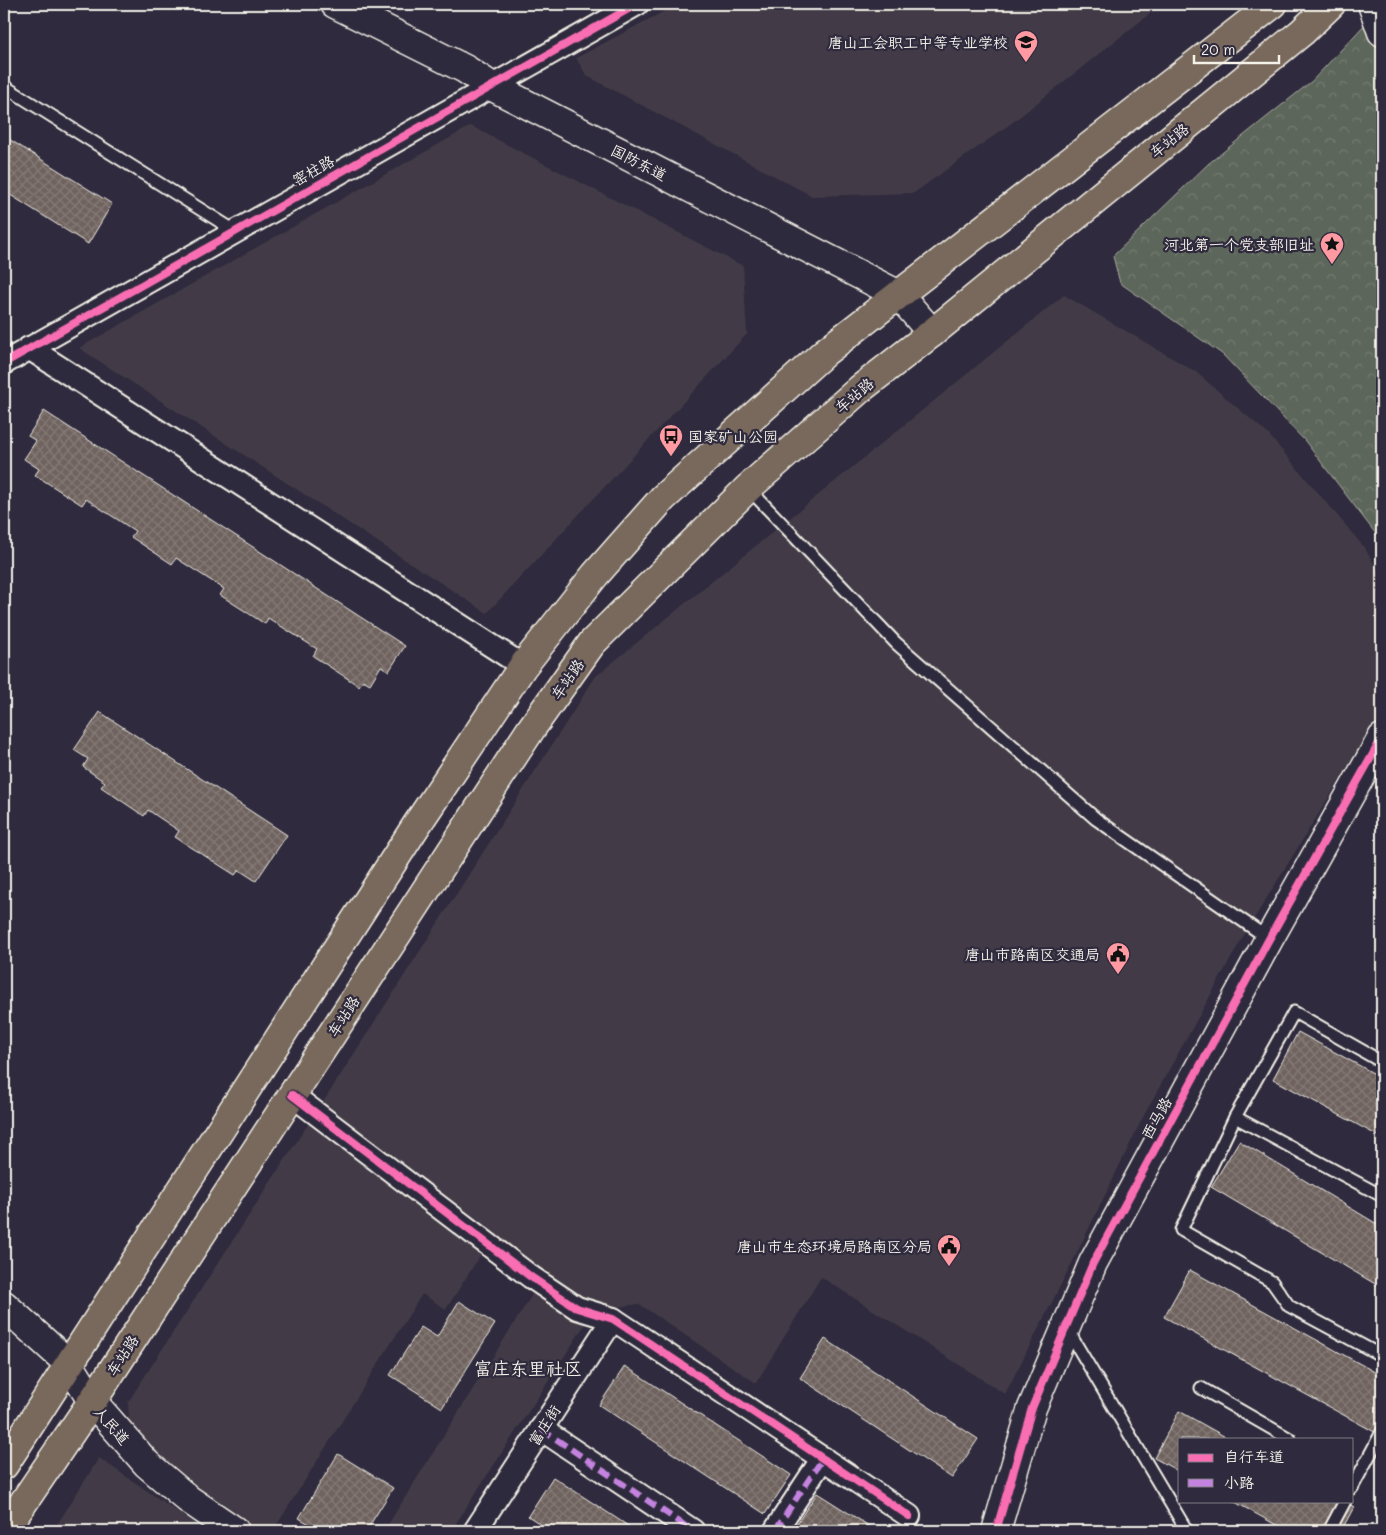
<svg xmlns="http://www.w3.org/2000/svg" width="1386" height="1535" font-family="Mali,'LXGW WenKai TC',sans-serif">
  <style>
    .built { fill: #423b47 }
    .park { fill: url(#park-crowns); stroke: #a8aca1 }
    .building { fill: url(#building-cross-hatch); stroke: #f4f1e8 }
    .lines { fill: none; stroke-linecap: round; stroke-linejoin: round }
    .service-casing { stroke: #f4f1e8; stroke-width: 15 }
    .minor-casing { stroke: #f4f1e8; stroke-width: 26 }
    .tertiary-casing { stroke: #f4f1e8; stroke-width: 31 }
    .primary-casing { stroke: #f4f1e8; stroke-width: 31 }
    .service { stroke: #2f2a3d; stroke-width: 11 }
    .minor { stroke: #2f2a3d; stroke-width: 22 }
    .tertiary { stroke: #2f2a3d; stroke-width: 28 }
    .primary { stroke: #78695c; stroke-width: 28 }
    .quiet { stroke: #c483df; stroke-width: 6; stroke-dasharray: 12 6; stroke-linecap: butt }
    .cycleway-casing { stroke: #2f2a3d; stroke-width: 11 }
    .cycleway { stroke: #f96db3; stroke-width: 8 }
    .labels { text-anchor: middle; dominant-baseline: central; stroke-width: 4.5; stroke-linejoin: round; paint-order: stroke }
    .poi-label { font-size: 15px; fill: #f4f1e8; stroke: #2f2a3d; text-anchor: end }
    .street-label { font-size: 15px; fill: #f4f1e8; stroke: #2f2a3d }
    .quarter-label { font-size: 18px; fill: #f4f1e8; stroke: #2f2a3d }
  </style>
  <defs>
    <pattern id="park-crowns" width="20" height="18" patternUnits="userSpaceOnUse" patternTransform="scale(1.25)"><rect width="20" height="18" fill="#5d665a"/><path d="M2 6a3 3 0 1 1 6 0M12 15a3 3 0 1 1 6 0" fill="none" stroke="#757c72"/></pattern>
    <pattern id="building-cross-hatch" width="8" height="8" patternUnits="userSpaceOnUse" patternTransform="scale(1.25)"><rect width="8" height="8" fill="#6f635e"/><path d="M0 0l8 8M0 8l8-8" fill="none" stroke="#847a75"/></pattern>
  </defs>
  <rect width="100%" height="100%" fill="#2f2a3d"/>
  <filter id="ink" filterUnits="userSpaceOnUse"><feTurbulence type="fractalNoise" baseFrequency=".02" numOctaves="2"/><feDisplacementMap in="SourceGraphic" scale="10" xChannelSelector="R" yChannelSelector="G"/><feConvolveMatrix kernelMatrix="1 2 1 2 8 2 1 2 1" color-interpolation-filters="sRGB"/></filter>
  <g filter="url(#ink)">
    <!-- built -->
    <g class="built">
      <polygon points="678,4 1162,4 1013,122 914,193 812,196 587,76 576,58"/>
      <polygon points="471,126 743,266 747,334 487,613 79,348"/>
      <polygon points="1064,295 1196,372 1268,434 1364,547 1382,577 1382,711 1244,935 1144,1115 1075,1257 1005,1394 821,1277 756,1383 639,1304 594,1310 320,1107 596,676"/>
      <polygon points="312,1118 483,1251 446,1309 422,1294 273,1531 260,1531 156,1464 130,1433 128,1402"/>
      <polygon points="535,1290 586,1323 451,1531 384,1531"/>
      <polygon points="99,1458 206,1531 53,1531"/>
    </g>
    <!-- park -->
    <polygon class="park" points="1382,6 1382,542 1305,441 1222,354 1120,283 1113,256 1208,164 1312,81"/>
    <!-- building -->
    <g class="building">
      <polygon points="4,136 112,204 88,244 4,191"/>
      <polygon points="44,411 405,646 389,671 381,666 370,684 363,680 359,686 313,656 317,649 268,618 265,624 220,595 224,589 176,558 172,564 131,537 135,531 86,499 82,505 35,475 39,469 24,459 36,441 28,436"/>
      <polygon points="100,712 287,835 256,881 239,870 235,875 175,837 179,831 148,810 144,816 101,787 105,782 83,767 88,759 74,750"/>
      <polygon points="1298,1032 1382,1078 1382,1138 1273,1079"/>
      <polygon points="1239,1141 1382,1227 1382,1288 1211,1187"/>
      <polygon points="1190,1270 1382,1376 1382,1436 1164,1317"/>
      <polygon points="459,1301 495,1324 442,1408 390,1375 421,1327 437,1337"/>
      <polygon points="825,1339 978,1439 952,1478 800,1378"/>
      <polygon points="625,1366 791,1475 765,1514 599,1405"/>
      <polygon points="1179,1411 1229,1439 1180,1439 1180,1472 1154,1458"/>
      <polygon points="338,1454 393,1488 366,1531 321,1531 299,1518"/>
      <polygon points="553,1477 636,1531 551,1531 528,1516"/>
      <polygon points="817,1493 877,1531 792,1531"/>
      <polygon points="1233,1501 1344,1501 1354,1507 1341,1531 1287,1531"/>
    </g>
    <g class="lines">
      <!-- service casing -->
      <g class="service-casing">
        <g id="service">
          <polyline points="606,4 624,11"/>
          <polyline points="4,86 235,231"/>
          <polyline points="748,488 896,643 1096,819 1269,939"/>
          <polyline points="1382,1062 1294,1012 1235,1117 1181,1230 1272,1282 1289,1306 1382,1356"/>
          <polyline points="1235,1117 1382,1196"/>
          <polyline points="1067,1329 1187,1531"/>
          <polyline points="1201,1388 1290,1439"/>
          <polyline points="1352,1488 1382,1432"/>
          <polyline points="1329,1531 1345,1501"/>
        </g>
      </g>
      <!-- minor casing -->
      <g class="minor-casing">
        <g id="minor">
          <polyline points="29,348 523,666"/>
          <polyline points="4,363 637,4"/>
          <polyline points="292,1095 531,1277 577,1308 613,1319 909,1516"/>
          <polyline points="541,1429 693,1531"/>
          <polyline points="475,1531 613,1319"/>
          <polyline points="775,1531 823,1458"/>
        </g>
      </g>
      <!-- tertiary casing -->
      <g class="tertiary-casing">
        <g id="tertiary">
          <polyline points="335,4 465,69 491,86 899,295 932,333"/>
          <polyline points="1372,4 1382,32"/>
          <polyline points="4,1305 69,1364 92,1401 147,1464 188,1499 235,1531"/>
          <polyline points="996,1531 1032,1408 1093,1263 1269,939 1382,738"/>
        </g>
      </g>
      <!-- primary casing -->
      <g class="primary-casing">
        <g id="primary">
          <polyline points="4,1465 416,826 523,666 595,575 663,498 825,352 1273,4"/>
          <polyline points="4,1531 95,1397 531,729 592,643 748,488 860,389 932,333 1302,32 1331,4"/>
        </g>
      </g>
      <!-- service -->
      <use href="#service" class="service"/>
      <!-- minor -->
      <use href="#minor" class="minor"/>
      <!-- tertiary -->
      <use href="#tertiary" class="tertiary"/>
      <!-- primary -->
      <use href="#primary" class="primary"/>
      <!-- quiet -->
      <g class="quiet">
        <polyline points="541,1429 693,1531"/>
        <polyline points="775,1531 823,1458"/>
      </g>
      <!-- cycleway casing -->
      <g class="cycleway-casing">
        <g id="cycleway">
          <polyline points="4,363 637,4"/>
          <polyline points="292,1095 531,1277 577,1308 613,1319 909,1516"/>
          <polyline points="996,1531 1032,1408 1093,1263 1269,939 1382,738"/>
        </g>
      </g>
      <!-- cycleway -->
      <use href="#cycleway" class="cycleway"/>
    </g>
  </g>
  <!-- icons -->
  <defs>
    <g id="school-pin" transform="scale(1.25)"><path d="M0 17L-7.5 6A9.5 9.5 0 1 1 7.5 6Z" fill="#ff9aa2" stroke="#2f2a3d"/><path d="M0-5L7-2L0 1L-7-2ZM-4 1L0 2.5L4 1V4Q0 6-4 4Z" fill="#111"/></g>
    <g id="sight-pin" transform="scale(1.25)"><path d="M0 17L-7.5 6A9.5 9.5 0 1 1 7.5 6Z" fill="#ff9aa2" stroke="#2f2a3d"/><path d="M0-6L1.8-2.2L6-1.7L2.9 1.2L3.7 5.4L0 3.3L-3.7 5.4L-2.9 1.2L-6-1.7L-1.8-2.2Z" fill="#111"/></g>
    <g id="bus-pin" transform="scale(1.25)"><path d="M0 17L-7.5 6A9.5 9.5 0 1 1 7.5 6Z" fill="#ff9aa2" stroke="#2f2a3d"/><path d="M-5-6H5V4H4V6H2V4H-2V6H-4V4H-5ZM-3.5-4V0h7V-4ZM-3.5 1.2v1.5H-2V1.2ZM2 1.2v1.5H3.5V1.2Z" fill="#111"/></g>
    <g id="civic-pin" transform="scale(1.25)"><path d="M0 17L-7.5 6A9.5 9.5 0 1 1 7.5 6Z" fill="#ff9aa2" stroke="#2f2a3d"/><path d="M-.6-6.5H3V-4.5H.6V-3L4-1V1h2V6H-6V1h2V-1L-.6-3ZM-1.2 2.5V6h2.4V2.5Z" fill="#111"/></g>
  </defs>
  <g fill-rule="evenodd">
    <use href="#school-pin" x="1026" y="42"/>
    <use href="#sight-pin" x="1332" y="244"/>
    <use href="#bus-pin" x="671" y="436"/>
    <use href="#civic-pin" x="1118" y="954"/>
    <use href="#civic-pin" x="949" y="1246"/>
  </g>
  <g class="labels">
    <!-- poi labels -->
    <g class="poi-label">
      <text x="1008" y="42">唐山工会职工中等专业学校</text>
      <text x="1314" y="244">河北第一个党支部旧址</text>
      <text x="688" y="436" text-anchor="start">国家矿山公园</text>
      <text x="1100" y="954">唐山市路南区交通局</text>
      <text x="932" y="1246">唐山市生态环境局路南区分局</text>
    </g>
    <!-- street labels -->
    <g class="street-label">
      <text transform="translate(1169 140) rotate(-39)">车站路</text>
      <text transform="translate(639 162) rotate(27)">国防东道</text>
      <text transform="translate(313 170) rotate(-29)">窑柱路</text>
      <text transform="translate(854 395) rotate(-40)">车站路</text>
      <text transform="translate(567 679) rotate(-55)">车站路</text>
      <text transform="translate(343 1016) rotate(-57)">车站路</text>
      <text transform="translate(1156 1118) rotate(-61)">西马路</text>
      <text transform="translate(122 1355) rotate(-57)">车站路</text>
      <text transform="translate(112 1425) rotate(49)">人民道</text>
      <text transform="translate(544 1425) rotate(-57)">富庄街</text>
    </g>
    <!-- quarter labels -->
    <g class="quarter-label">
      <text x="528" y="1368">富庄东里社区</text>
    </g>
  </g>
  <!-- margin -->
  <rect width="1386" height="1535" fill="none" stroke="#2f2a3d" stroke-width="20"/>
  <rect x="10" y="10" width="1366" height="1515" fill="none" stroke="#f4f1e8" stroke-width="2" filter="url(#ink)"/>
  <!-- legend -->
  <rect x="1178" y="1438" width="175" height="65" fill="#2f2a3d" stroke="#7e7a81"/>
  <rect x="1188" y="1454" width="25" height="8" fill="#f96db3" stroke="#7e7a81"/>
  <text x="1224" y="1462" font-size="15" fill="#f4f1e8">自行车道</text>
  <rect x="1188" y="1479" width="25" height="8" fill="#c483df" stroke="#7e7a81"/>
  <text x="1224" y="1488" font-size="15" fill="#f4f1e8">小路</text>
  <!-- scale -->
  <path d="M1194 55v8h85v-8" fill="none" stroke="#f4f1e8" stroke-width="2.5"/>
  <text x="1201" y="55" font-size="15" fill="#f4f1e8" stroke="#2f2a3d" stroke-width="4" paint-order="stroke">20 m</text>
</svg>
